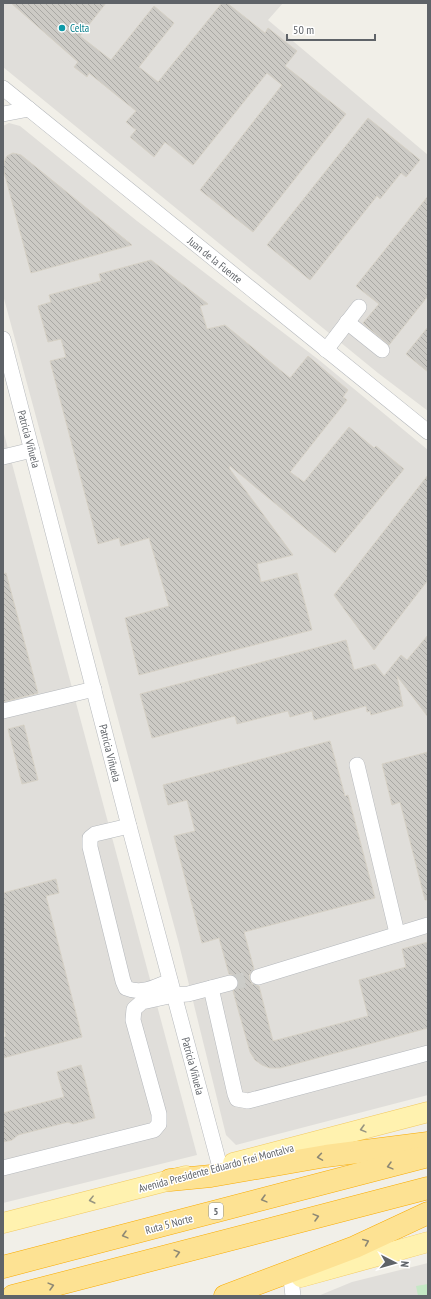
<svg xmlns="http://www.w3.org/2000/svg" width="431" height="1299" font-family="'PT Sans Narrow',sans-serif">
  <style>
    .industrial { fill: #e0deda }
    .green { fill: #c5e8c5 }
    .building { fill: url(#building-back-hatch); stroke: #d6d1c6 }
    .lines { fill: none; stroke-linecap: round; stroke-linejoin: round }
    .minor-tunnel { stroke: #ccccc8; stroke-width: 15; stroke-dasharray: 15 8; stroke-linecap: butt }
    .minor-casing { stroke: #b5b8bc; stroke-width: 16 }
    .major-casing { stroke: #f2c960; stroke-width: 21 }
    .highway-casing { stroke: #f9ab00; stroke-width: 23 }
    .minor { stroke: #fff; stroke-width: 15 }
    .major { stroke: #fff2af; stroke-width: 20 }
    .highway { stroke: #fde293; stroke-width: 22 }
    .oneway { stroke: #979581 }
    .oneway2 { stroke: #8e8975 }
    .culture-dot { fill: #0f9aa8; stroke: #fff; stroke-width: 1.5 }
    .labels { text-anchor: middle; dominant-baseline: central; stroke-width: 3; stroke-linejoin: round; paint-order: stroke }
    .shield { fill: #fff; stroke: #8f9295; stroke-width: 1 }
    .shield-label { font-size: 10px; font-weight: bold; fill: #5f6368 }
    .culture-label { font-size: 11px; fill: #0d838f; stroke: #fff; text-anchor: start }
    .street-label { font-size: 11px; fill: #5f6368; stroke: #fff }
  </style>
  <defs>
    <pattern id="building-back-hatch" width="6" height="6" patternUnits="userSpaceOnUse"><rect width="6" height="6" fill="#cccac5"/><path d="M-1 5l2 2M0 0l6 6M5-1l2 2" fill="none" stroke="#a9a8a4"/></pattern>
  </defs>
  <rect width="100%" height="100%" fill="#f1efe8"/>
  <!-- industrial -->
  <g class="industrial">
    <polygon points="3,3 283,3 268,20 428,155 428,411 378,373 3,67"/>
    <polygon points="9,123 20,126 137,221 319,360 428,450 428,1095 236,1145 226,1135 179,944 3,295 3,126"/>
    <polygon points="3,430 197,1155 3,1203"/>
    <polygon points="428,1263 428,1296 318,1296 352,1282"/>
  </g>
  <!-- green -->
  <polygon class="green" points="428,1284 428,1296 418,1296 416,1286"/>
  <!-- building -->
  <g class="building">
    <polygon points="11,3 106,3 80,36 111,60 154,6 174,23 139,67 158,82 222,3 227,3 265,33 268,28 297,51 285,66 346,114 253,232 200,190 282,85 267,73 193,165 165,142 154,157 130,137 136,130 126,122 136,111 89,73 87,77 74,67 78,62"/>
    <polygon points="368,118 420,160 406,177 401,173 380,199 377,196 310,280 267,245"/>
    <polygon points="13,153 21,155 132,245 31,273 3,168 5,160 7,156"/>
    <polygon points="428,196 428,296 389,345 363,323 379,304 356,286"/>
    <polygon points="151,260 208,304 200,306 207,329 225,325 290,378 308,356 348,390 343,397 347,400 290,472 304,482 349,427 374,448 376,446 404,469 335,553 230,466 229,468 293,555 257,564 261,582 297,573 312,630 139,675 125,618 169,606 149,538 121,546 119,538 98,544 50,361 66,357 61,339 48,342 38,306 51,302 49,295 101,281 99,274"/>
    <polygon points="428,327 428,372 406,354"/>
    <polygon points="428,475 428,580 374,650 334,595"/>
    <polygon points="6,573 38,693 3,702 3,574"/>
    <polygon points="428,635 428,717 397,676 403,706 371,715 370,711 367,712 366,706 314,720 312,711 290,717 288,711 237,724 235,716 152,738 140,694 346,640 354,670 375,664 384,676 401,655 407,660"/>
    <polygon points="24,725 38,780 22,784 8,729"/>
    <polygon points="330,741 345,796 348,795 375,898 244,932 254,969 249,975 250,980 252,984 259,986 273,1041 368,1016 359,980 406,967 402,949 428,942 428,1028 280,1068 270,1068 262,1065 255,1060 250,1052 233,991 239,986 239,980 236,976 229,974 219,938 202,943 174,836 195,831 187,800 168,805 163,785"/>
    <polygon points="428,752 428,900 425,900 400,802 392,805 382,764"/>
    <polygon points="56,879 59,893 46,896 82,1037 3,1058 3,1037 6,1036 3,1024 3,893"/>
    <polygon points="81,1065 95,1118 73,1124 68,1122 18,1135 12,1140 3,1142 3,1113 64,1097 57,1072"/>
  </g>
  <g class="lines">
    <!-- minor-tunnel -->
    <polyline class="minor-tunnel" points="230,983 258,977"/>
    <!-- minor casing -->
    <g class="minor-casing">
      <g id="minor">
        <polyline points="3,88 428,432"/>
        <polyline points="3,114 29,109"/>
        <polyline points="347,322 382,350"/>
        <polyline points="3,339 129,826 220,1167"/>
        <polyline points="326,350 359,307"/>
        <polyline points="3,457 32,450"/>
        <polyline points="3,711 94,689"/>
        <polyline points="357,765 397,933"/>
        <path d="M 129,826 L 95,834 L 90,838 L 90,847 L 123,981 L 126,988 C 142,995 154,987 170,981"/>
        <polyline points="258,977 428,925"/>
        <polyline points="211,988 235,1094 237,1099 248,1101 428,1053"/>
        <polyline points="3,1168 154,1130 159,1124 159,1114 133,1020 134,1009 142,1002 174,995 188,994 230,983"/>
        <polyline points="291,1279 293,1296"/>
      </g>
    </g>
    <!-- major casing -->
    <g class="major-casing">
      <g id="major">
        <polyline points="233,1163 428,1112"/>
        <polyline points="3,1223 186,1176"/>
        <polyline points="301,1277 428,1242"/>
      </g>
    </g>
    <!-- highway casing -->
    <g class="highway-casing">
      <g id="highway">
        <polyline points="170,1180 211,1176 326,1156 428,1143"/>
        <polyline points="3,1267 428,1156"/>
        <polyline points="13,1296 428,1188"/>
        <polyline points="225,1296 355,1247 428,1213"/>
      </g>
    </g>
    <!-- minor -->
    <use href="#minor" class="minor"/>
    <!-- major -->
    <use href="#major" class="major"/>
    <!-- highway -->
    <use href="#highway" class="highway"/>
  </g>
  <!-- one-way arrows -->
  <defs><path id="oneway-chevron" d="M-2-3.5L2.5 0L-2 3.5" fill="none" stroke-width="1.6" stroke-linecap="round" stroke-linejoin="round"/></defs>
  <g class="oneway">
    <use href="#oneway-chevron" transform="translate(363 1129) rotate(165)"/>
    <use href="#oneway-chevron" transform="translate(92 1200) rotate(166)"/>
  </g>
  <g class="oneway2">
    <use href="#oneway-chevron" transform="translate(320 1157) rotate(171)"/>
    <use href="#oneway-chevron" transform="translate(390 1166) rotate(165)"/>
    <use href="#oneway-chevron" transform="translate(264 1199) rotate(165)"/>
    <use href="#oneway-chevron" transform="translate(316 1217) rotate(-15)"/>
    <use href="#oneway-chevron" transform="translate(125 1235) rotate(165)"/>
    <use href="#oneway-chevron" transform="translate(366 1242) rotate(-23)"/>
    <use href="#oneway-chevron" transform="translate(177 1253) rotate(-15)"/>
    <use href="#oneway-chevron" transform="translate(51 1286) rotate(-15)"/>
  </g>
  <!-- markers -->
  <circle class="culture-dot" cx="62" cy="28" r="4"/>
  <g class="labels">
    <!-- shield labels -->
    <rect class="shield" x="209" y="1203" width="14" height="16" rx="3"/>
    <g class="shield-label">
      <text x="216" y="1211">5</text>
    </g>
    <!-- culture labels -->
    <g class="culture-label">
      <text x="70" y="28">Celta</text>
    </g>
    <!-- street labels -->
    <g class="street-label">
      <text transform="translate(215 260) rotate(39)">Juan de la Fuente</text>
      <text transform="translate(29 439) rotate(75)">Patricia Viñuela</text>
      <text transform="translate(110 753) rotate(76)">Patricia Viñuela</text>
      <text transform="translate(193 1066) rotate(75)">Patricia Viñuela</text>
      <text transform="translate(216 1168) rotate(-15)">Avenida Presidente Eduardo Frei Montalva</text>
      <text transform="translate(169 1224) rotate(-15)">Ruta 5 Norte</text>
    </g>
  </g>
  <!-- border -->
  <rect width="431" height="1299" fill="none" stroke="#5f6368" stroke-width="8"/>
  <!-- north arrow -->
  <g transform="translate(395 1263) rotate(96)" stroke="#ffffff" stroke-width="3" paint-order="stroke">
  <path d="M0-3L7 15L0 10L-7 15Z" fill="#5f6368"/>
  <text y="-6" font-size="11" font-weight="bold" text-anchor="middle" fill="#5f6368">N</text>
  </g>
  <!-- scale -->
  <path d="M287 34v6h88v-6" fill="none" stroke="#5f6368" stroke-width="2"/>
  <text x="293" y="34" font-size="12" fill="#5f6368" stroke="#ffffff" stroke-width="3" paint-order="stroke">50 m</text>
</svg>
